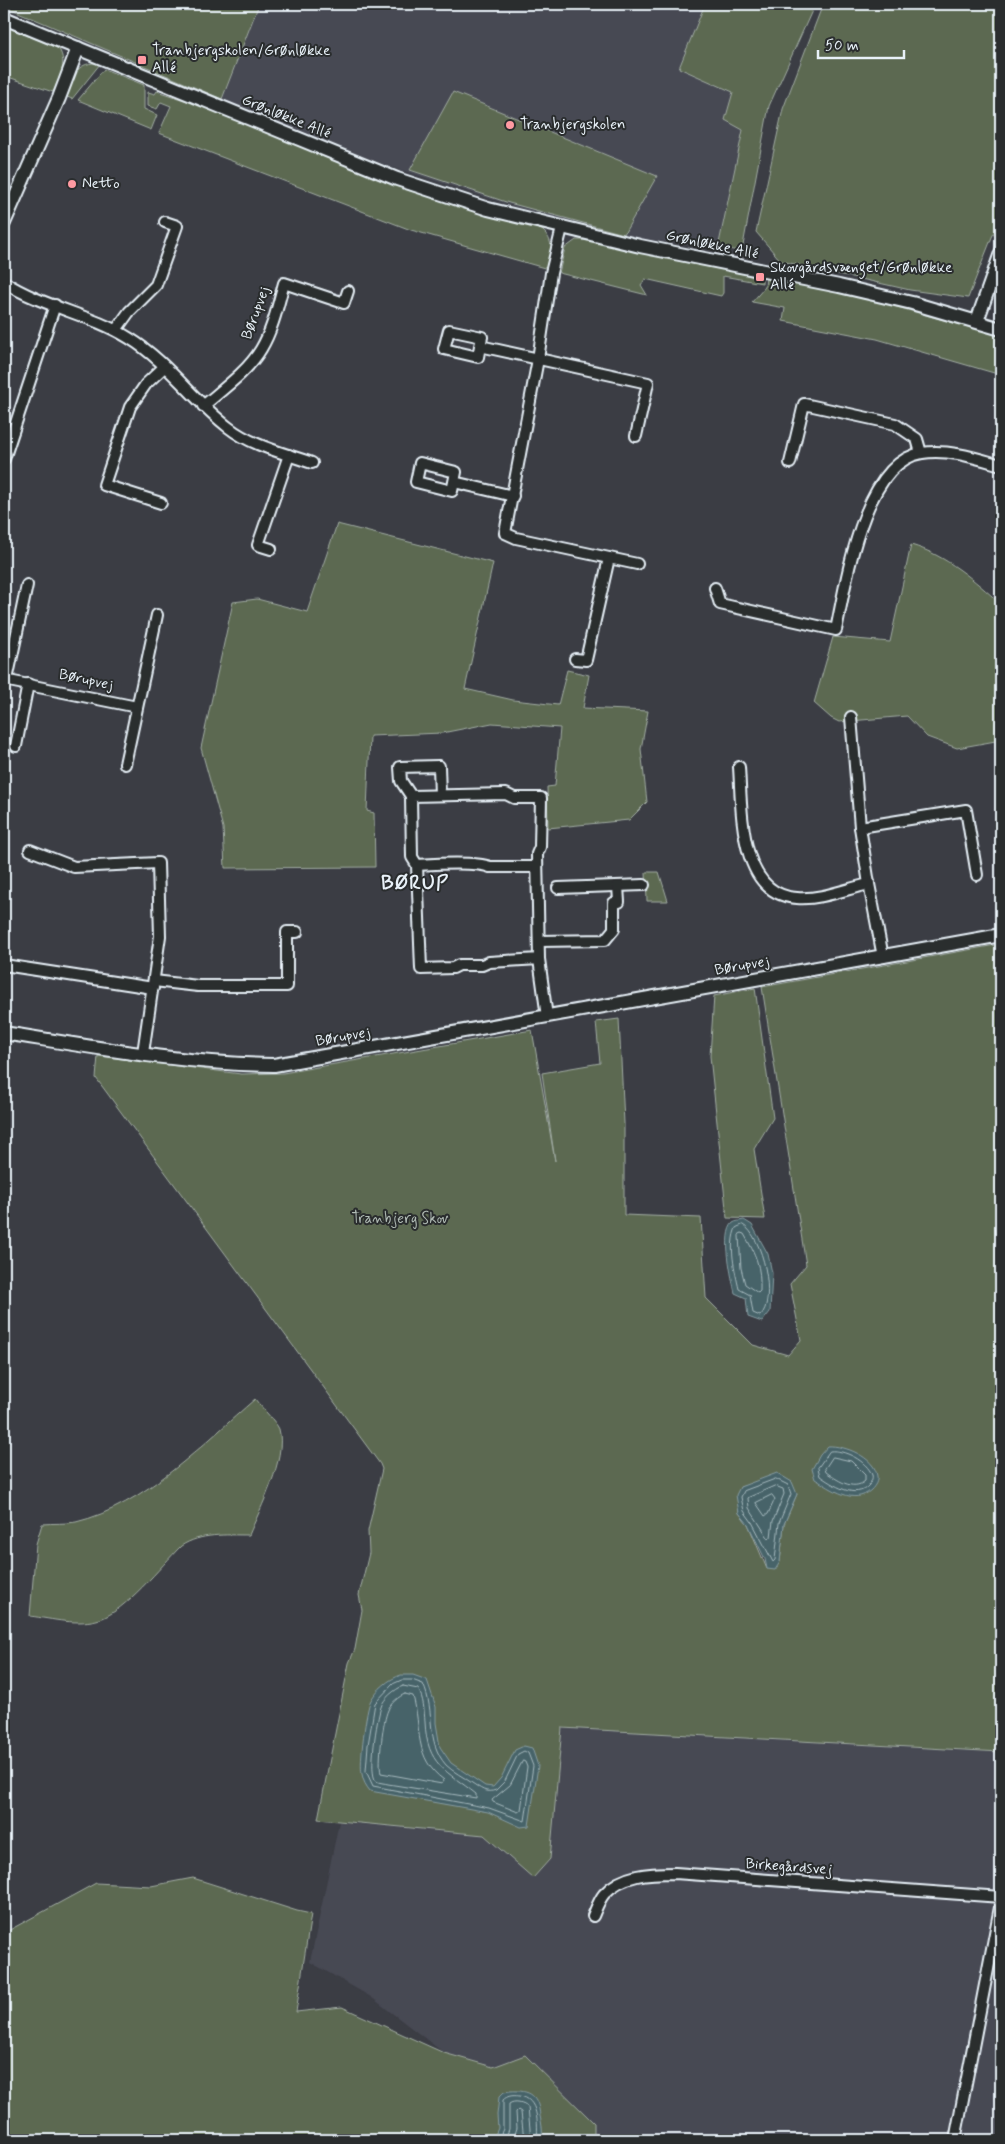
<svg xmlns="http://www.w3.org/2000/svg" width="1005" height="2144" font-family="Mynerve,sans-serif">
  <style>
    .built { fill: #474853 }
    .green { fill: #5c6951; stroke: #a2ada4; fill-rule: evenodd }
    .water { fill: #466469; stroke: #879ca2 }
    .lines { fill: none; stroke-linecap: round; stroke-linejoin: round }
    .shore { stroke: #a7b9bf; stroke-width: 1 }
    .stream { stroke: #879ca2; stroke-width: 3 }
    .minor-casing { stroke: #e8f1f8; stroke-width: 14 }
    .tertiary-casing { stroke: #e8f1f8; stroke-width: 16 }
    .minor { stroke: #2a2d2e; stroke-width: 10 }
    .tertiary { stroke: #2a2d2e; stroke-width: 12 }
    .poi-dot { fill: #ff9aa2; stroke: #2a2d2e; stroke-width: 2 }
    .labels { text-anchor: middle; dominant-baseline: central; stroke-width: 4; stroke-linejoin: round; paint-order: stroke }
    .poi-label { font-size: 15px; fill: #e8f1f8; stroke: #2a2d2e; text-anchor: start }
    .street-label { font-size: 15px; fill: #e8f1f8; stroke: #2a2d2e }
    .park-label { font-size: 15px; fill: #b0bbb5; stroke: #2a2d2e }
    .district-label { font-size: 20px; font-weight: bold; letter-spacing: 1px; fill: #e8f1f8; stroke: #2a2d2e }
  </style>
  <rect width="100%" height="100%" fill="#3b3d44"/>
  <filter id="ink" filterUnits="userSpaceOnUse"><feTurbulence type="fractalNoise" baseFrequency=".02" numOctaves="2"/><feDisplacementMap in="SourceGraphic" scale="10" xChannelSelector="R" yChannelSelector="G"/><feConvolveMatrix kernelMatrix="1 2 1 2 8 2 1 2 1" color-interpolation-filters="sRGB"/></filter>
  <g filter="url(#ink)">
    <!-- built -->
    <g class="built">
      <polygon points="259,4 705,4 679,68 733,92 743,129 718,248 638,239 519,208 388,166 222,99"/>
      <polygon points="561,1728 1001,1752 1001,2140 594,2140 594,2123 493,2067 444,2053 371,1997 310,1962 339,1822 484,1835 533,1877 550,1859"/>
    </g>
    <!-- green -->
    <g class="green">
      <polygon points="4,4 259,4 222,99 4,6"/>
      <polygon points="705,4 815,4 769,106 742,251 718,248 743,130 725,120 733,92 679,68"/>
      <polygon points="823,4 1001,4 1001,219 992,237 968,298 910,290 781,261 756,232 783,109"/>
      <path d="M 4,25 L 59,49 C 68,65 59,77 53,92 L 8,77 L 4,70 Z"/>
      <path d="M 93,63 L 100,64 L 72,99 L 65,96 C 71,80 74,65 93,63 Z"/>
      <polygon points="104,69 144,85 144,109 157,115 151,130 78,100"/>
      <path d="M 157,91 L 193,103 L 419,191 L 542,230 C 555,241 551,254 548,269 L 411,230 L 159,133 L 171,106 L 161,102 L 157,109 L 148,106 L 148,92 L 155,94 Z"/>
      <polygon points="453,92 657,176 624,234 509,203 410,170"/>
      <polygon points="576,240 585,240 746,273 746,275 762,279 762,283 723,276 723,293 721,296 645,279 641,285 647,295 559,273 565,248"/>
      <polygon points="766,277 865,298 1001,336 1001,375 877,339 783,321 785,308 752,302 765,287"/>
      <polygon points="337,524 493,563 465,689 513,700 558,705 567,670 589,675 583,708 648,711 641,749 647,802 629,820 548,828 547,787 555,786 560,728 492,723 442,733 370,736 367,811 374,813 375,867 225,868 223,828 201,748 233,602 257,599 307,612"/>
      <path d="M 911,545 C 946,555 974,580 1001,604 L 1001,740 L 957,748 L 927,737 L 907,716 L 839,722 L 831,718 L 814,703 L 833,637 L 890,642 Z"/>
      <polygon points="646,872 659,872 668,901 647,901"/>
      <path d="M 1001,944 L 1001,1752 L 562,1728 L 550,1859 L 533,1878 L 484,1835 L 318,1819 L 349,1663 L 355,1649 L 362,1610 L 359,1595 L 369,1553 L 368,1531 L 382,1469 L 380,1464 L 96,1078 L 98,1056 L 241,1074 L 283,1073 L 532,1030 L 555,1161 L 542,1073 L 600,1063 L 596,1022 L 619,1019 L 624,1123 L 624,1215 L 701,1218 L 706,1298 L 753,1345 L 788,1355 L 801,1340 L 790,1284 L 806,1265 L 762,987 ZM 754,1483 L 797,1494 L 784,1524 L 780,1562 L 767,1569 L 748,1524 L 739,1513 L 740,1487 Z"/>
      <polygon points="755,988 773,1118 754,1149 765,1219 727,1218 710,1056 714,996"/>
      <path d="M 255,1399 C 260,1406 276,1422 279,1429 C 287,1458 260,1509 249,1535 C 225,1535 201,1533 181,1546 C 161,1566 125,1611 100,1619 C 78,1626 52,1619 30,1616 L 36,1544 L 42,1524 C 53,1523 66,1524 76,1522 C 144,1506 204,1443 255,1399 Z"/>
      <polygon points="193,1878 297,1911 311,1914 296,2012 342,2007 444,2053 493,2067 525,2055 594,2123 594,2140 4,2140 4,1933 96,1883 151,1886"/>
    </g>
    <!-- water -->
    <g class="water">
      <path d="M 744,1220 L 752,1225 L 768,1254 L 772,1273 L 770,1312 L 762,1322 L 748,1317 L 746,1298 L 735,1293 C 732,1279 721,1234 733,1223 C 736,1221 740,1221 744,1220 Z"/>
      <path d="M 828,1446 C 844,1445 875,1457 877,1476 C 878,1481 875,1486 871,1490 C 854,1506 832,1489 815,1479 L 812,1469 L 820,1455 Z"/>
      <polygon points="777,1473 792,1482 797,1494 784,1524 780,1562 775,1570 767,1569 765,1559 748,1524 739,1513 736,1495 740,1487"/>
      <path d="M 401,1675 L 413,1675 L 427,1680 L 436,1707 L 436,1723 L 440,1747 L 451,1763 L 485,1786 L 493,1787 L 501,1778 L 515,1750 L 524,1746 L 532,1748 L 538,1766 L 529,1826 L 521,1827 L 488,1812 L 370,1791 C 366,1786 363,1781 362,1774 C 359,1764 366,1708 371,1700 C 377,1689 389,1679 401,1675 Z"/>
      <path d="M 510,2091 C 531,2090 538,2095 540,2116 C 542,2124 543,2132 542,2140 L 493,2140 L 498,2128 L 497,2115 L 499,2097 L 504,2092 Z"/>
    </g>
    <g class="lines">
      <!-- shore -->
      <g class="shore">
        <path d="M 743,1225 C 763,1236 777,1301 760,1316 L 753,1313 L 750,1295 L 739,1289 C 735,1271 728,1245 736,1228 Z"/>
        <path d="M 741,1233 L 744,1234 C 756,1255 761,1266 760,1291 L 758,1293 L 745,1284 L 741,1268 L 739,1236 Z"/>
        <path d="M 830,1451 C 844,1449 867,1461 872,1475 C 873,1478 871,1482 869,1485 C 856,1501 832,1484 820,1476 L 818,1468 Z"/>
        <path d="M 833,1457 L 851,1461 L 865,1475 L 865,1481 C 853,1492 836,1479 826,1472 L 825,1469 Z"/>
        <polygon points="776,1479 788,1485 791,1494 779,1523 775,1560 773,1562 752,1522 744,1511 741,1497 744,1491"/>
        <polygon points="775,1486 783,1489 784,1494 773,1521 771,1537 769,1539 749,1508 748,1498"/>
        <polygon points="772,1495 775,1499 768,1514 765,1516 756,1503"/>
        <path d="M 402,1680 L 412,1680 L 423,1684 C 436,1712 425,1741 446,1765 C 453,1772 464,1777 472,1783 C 480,1788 486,1794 496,1790 L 505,1781 L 518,1754 L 524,1751 L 528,1753 L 533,1766 L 525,1821 L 489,1808 L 373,1786 L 366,1771 L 368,1745 L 375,1703 L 393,1684 Z"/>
        <path d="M 403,1686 L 418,1689 C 424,1699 424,1710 425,1722 C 427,1766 446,1770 476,1794 L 476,1798 L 388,1784 C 385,1783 379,1783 376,1781 C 368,1773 377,1718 381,1707 C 383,1699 395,1689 403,1686 Z"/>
        <path d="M 405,1694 L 413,1696 C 422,1728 413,1758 444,1780 L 442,1784 L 381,1773 C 378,1763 383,1720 388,1710 C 390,1704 399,1696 405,1694 Z"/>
        <polygon points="523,1761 525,1762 527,1767 521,1810 518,1812 493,1802 492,1800 510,1785"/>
        <path d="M 498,2140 L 503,2129 L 503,2100 C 507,2096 512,2095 519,2096 C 539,2098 538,2124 537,2140"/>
        <path d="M 505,2140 L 509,2129 L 509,2104 C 514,2100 524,2102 528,2107 L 531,2140"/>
        <polyline points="513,2140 517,2128 516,2112 518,2110 521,2112 524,2140"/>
      </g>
      <!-- stream -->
      <polyline class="stream" points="4,2130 15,2140"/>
      <!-- minor casing -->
      <g class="minor-casing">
        <g id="minor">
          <polyline points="562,228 551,273 538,359 505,533 516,538 637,564"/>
          <path d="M 4,282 C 43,307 90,314 129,338 C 167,361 193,400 228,427 C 252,446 284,453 312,463"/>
          <polyline points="116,330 129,312 156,285 177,226 165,222"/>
          <polyline points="480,346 482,337 449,330 444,349 478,357 480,346 648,383 636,436"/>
          <path d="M 203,406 C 223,389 248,371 261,349 C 273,329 278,305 284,283 L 344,303 L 348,291"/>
          <polyline points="4,459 55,305"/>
          <polyline points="790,463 804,404 895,424 917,439 921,453"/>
          <polyline points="454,482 456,472 420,463 416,482 452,491 454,482 513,496"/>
          <polyline points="161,503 104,485 130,407 146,384 164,367"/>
          <polyline points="271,549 258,545 289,455"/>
          <path d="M 715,588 L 720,604 L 836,630 C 846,583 863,462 922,453 C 949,449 976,458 1001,465"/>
          <polyline points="575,659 586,660 609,558"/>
          <polyline points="4,680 137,707"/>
          <polyline points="7,680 27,585"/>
          <polyline points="851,717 860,827 869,884"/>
          <polyline points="16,746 28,684"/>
          <polyline points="125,764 157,615"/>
          <path d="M 739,767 C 742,808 738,895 797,898 C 820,900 846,889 869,884 L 883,957"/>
          <polyline points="411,796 401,781 400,767 439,766 440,795"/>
          <polyline points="860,827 966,810 977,875"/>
          <polyline points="30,850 74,867 158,863 160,936 143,1053"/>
          <path d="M 417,865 C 434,864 475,861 490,867 L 537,867"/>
          <polyline points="558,888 644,885"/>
          <polyline points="539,941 605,940 614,929 614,903 619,902 618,886"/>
          <polyline points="539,959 489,962 482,965 459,965 453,968 421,969 417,865 412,857 411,796 506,794 514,798 541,798 540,847 537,854 539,959 547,1017"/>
          <polyline points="4,965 153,988"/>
          <polyline points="154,981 198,986 287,986 287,932 297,932"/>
          <path d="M 593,1916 C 596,1909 599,1900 604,1894 C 622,1874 650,1873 675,1873 L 1001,1897"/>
          <polyline points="955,2140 1001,1902"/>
        </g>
      </g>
      <!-- tertiary casing -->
      <g class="tertiary-casing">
        <g id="tertiary">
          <polyline points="4,18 397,179 488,209 640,246 839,286 912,303 1001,329"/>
          <polyline points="4,223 59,98 78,48"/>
          <polyline points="977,321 1001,253"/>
          <path d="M 4,1033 C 93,1047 184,1064 274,1065 L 1001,935"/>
        </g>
      </g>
      <!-- minor -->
      <use href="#minor" class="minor"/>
      <!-- tertiary -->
      <use href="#tertiary" class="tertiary"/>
    </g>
  </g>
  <!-- markers -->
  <g class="poi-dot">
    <rect x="137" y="55" width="10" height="10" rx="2.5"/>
    <circle cx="510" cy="125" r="5"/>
    <circle cx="72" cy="184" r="5"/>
    <rect x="755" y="272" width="10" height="10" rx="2.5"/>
  </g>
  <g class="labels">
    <!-- poi labels -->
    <g class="poi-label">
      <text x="152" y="51">Tranbjergskolen/Grønløkke<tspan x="152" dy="17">Allé</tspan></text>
      <text x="520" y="125">Tranbjergskolen</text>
      <text x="82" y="184">Netto</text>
      <text x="770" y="268">Skovgårdsvænget/Grønløkke<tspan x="770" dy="17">Allé</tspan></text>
    </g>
    <!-- street labels -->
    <g class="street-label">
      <text transform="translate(286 117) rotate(22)">Grønløkke Allé</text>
      <text transform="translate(712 245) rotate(12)">Grønløkke Allé</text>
      <text transform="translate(256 313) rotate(-70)">Børupvej</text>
      <text transform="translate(86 680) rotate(12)">Børupvej</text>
      <text transform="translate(742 966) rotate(-10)">Børupvej</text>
      <text transform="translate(343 1037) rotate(-10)">Børupvej</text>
      <text transform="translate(789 1867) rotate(4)">Birkegårdsvej</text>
    </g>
    <!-- park labels -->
    <g class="park-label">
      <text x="400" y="1219">Tranbjerg Skov</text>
    </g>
    <!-- district labels -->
    <g class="district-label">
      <text x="415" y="883">BØRUP</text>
    </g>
  </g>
  <!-- margin -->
  <rect width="1005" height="2144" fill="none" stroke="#2a2d2e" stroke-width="20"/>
  <rect x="10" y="10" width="985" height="2124" fill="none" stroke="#e8f1f8" stroke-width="2" filter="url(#ink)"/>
  <!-- scale -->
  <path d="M818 50v8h86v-8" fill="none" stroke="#e8f1f8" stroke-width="2.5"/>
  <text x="825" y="50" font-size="15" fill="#e8f1f8" stroke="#2a2d2e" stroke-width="4" paint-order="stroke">50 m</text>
</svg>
